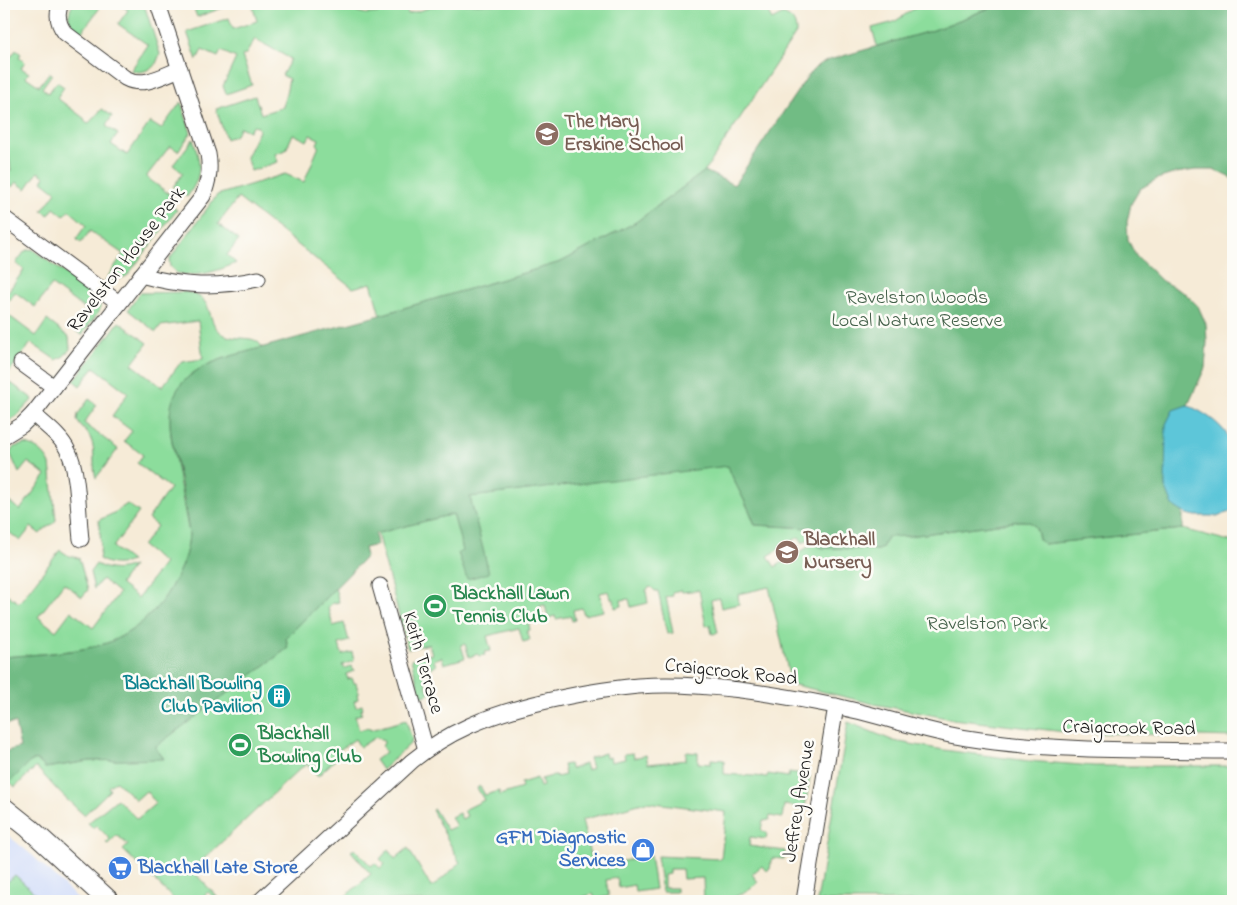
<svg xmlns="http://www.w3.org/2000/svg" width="1237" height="905" font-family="'Indie Flower',sans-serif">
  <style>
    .built { fill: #cedafa }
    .green { fill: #8cdd9c; stroke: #547c5c }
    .forest { fill: #71bc84; stroke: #466c50 }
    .water { fill: #5dc6d9; stroke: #3c717a }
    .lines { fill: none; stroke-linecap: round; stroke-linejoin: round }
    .minor-casing { stroke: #3d3b38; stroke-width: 17 }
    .major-casing { stroke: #3d3b38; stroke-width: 22 }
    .minor { stroke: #fff; stroke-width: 15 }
    .major { stroke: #fff; stroke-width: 20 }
    .labels { text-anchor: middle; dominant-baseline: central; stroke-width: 5; stroke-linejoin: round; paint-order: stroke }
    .education-label { font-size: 20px; font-weight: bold; fill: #785e54; stroke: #fdfcf7; text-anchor: start }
    .street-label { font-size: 20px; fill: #1c1c1c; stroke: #fdfcf7 }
    .park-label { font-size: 20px; fill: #436049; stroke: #fdfcf7 }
    .leisure-label { font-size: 20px; font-weight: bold; fill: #27864d; stroke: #fdfcf7; text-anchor: start }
    .culture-label { font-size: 20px; font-weight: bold; fill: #0d838f; stroke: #fdfcf7; text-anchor: end }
    .shop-label { font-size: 20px; font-weight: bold; fill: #366cbe; stroke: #fdfcf7; text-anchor: end }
  </style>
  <rect width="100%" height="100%" fill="#fdfcf7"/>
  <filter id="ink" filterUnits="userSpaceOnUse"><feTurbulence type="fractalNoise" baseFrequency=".02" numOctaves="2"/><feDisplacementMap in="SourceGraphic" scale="10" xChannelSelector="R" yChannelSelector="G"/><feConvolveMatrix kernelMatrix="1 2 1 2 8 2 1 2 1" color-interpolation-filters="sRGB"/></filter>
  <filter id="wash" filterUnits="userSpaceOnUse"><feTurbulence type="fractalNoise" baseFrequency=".0096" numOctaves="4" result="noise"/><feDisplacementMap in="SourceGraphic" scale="20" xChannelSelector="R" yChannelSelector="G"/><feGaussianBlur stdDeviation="1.12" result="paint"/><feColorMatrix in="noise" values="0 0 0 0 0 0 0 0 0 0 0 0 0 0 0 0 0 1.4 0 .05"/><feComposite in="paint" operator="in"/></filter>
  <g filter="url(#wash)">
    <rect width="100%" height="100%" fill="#f6ebd7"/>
    <!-- built -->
    <polygon class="built" points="4,832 33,856 80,901 4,901"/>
    <!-- green -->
    <g class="green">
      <path d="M 73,4 L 99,4 L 97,7 L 99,9 L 81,33 C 69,23 65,19 73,4 Z"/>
      <path d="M 119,4 L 144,4 L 160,54 L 155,66 C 146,71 140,74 131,70 L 148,45 L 118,24 L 128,10 Z"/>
      <polygon points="192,4 224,4 225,7 197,17"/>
      <path d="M 264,4 L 344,4 L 358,12 L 367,14 L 377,13 L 405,6 L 408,14 L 442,4 L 763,4 L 772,20 L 783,14 C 793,18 796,23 796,33 L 705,171 L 636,222 L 561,262 L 380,315 L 371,283 L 353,288 L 238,198 L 218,224 L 239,240 L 227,255 L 236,263 C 218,271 197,278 177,273 L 170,267 L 169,260 L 217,195 L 285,174 L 304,182 L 319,146 L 317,144 L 319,139 L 310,135 L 307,141 L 293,134 L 286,150 L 275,154 L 278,162 L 251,171 L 246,157 L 259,131 L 258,127 L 252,126 L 249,131 L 240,127 L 236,135 L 226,139 L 216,109 L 255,96 L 261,114 L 283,107 L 289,79 L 282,75 L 291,59 L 255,39 L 246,54 L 242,56 L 252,85 L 226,94 L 223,86 L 236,58 L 221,51 L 218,57 L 202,50 L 197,60 L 187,32 L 229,18 L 233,29 L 257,21 L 253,8 Z"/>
      <polygon points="921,4 1000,4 934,30 877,46 872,28 894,22"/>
      <polygon points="16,50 21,54 19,57 25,62 21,68 29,73 26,77 39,86 49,73 52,74 42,88 48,93 57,82 64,87 57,98 85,119 84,121 88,124 102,109 112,116 106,126 118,134 111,144 127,155 150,122 161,129 181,102 191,133 178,151 170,146 146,177 172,196 167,203 177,210 127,276 116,280 105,281 123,254 90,231 81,243 76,239 86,225 69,210 64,216 54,208 49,215 42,211 56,192 42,181 45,177 38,172 26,189 16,182 12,187 4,181 4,172 11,171 9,156 4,156 4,56 9,59"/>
      <path d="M 193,139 C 201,164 203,175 187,197 L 173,187 L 183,173 L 173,165 Z"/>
      <path d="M 32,249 L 96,296 C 100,301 101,306 99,312 L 82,335 L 73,329 L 86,310 L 52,285 L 35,307 L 15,292 L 4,306 L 4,297 L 24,270 L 16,263 L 25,251 Z"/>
      <path d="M 186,292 C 218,298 203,321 223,334 C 236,342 257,333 262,348 C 211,362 163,369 171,436 L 189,534 C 188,553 181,569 172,585 C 159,610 134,633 107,643 C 77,653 36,654 4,657 L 4,592 L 19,603 L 60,550 L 69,556 L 79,558 L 88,590 L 82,597 L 64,583 L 38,617 L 56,631 L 71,611 L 93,628 L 119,593 L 102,579 L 94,589 L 90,572 L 96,564 C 109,571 120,571 133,566 L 120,584 L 138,598 L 164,563 L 142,546 L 157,526 L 148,519 L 170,488 L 137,463 L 143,455 L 124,441 L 132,431 L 112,416 L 128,393 L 94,367 L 80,386 L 74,381 L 119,322 L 148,343 L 132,364 L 162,387 L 181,362 L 203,359 L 198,321 L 160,326 L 156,332 L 128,310 L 140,293 Z"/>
      <polygon points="4,312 36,336 47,320 69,337 70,349 64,356 56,360 31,343 9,372 4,368"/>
      <polygon points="4,378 33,399 18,415 4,425"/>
      <path d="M 89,399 L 97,405 L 84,423 L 118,449 L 96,478 C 92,466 96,452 91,439 C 88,431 80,428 77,420 L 78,414 Z"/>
      <path d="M 25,444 C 36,446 46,454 50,464 L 56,520 C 52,526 45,527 40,534 L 31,527 L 20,541 L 4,528 L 4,498 L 20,510 L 46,475 L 28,462 L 19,473 L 10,453 L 14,447 Z"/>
      <path d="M 728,465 C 735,486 748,504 755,525 L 811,528 L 811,537 L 803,543 L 799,537 L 768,556 L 775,567 L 815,543 L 878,550 L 882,548 L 887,537 L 909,536 L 1019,521 C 1033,520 1037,526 1039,539 L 1044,544 L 1183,529 L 1233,542 L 1233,670 L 1227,675 L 1233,684 L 1233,737 L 1065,732 L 952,719 L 874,704 L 791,684 L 769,587 L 738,594 L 739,604 L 721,608 L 719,598 L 711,600 L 718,633 L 712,634 L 710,625 L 706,626 L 699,590 L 682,592 L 681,590 L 672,592 L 673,596 L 666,597 L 673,633 L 667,634 L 658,591 L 655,591 L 651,587 L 648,588 L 646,591 L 648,603 L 631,607 L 629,599 L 621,600 L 622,606 L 615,608 L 614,599 L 611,599 L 609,591 L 600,593 L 604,611 L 584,615 L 582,608 L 573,610 L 575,620 L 572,621 L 571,616 L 556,619 L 555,616 L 548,618 L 545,605 L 540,606 L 543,618 L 528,621 L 530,630 L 527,631 L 530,640 L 523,642 L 519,628 L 487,636 L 491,651 L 484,652 L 485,655 L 479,656 L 478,654 L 469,657 L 465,644 L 461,645 L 465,658 L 444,664 L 442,657 L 434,660 L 436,666 L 422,670 L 429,694 L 421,697 L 411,659 L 432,654 L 429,644 L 408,649 L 377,533 L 453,514 L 464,552 L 459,553 L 488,573 L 470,497 Z"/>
      <path d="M 127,504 L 139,512 L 113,547 L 131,561 C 119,566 110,565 99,559 C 102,546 100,533 99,520 L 114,513 Z"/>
      <path d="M 335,588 L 339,602 L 331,604 L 328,608 L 333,626 L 344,623 L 349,641 L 339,644 L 342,655 L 352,652 L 354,661 L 342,665 L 344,668 L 352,666 L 354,671 L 346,674 L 348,679 L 352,678 L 354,683 L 356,683 L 359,694 L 357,694 L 358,699 L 354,701 L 356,707 L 362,705 L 363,708 L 361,709 L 362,714 L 355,716 L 359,730 L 369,728 L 370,730 L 406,720 L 412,739 L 411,743 L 382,770 L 375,760 L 386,752 L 382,746 L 384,743 L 383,740 L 376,737 L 360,747 L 355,739 L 338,751 L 341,754 L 318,776 L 307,764 L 301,768 L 192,870 L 219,899 L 217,901 L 208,892 L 203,897 L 207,901 L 196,900 L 194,901 L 176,901 L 123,850 L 128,845 L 117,835 L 108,844 L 106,843 L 110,839 L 96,825 L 93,828 L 88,823 L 117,799 L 137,819 L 156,803 L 146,791 L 136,800 L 116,781 L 108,787 L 110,790 L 84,815 L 61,794 L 37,768 L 35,768 L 15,787 L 10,782 C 15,777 29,760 35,760 C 39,761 42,765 45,768 L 90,761 L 164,758 L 154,747 L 288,648 L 286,638 Z"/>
      <polygon points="848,722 894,741 944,750 1029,761 1094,766 1233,766 1233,901 817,901"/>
      <path d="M 686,752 L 698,753 L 698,763 L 711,764 L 711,759 L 724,760 L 724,774 L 767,777 L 768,774 L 788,777 L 789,773 L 810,776 L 805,808 L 784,805 L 782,818 L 770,816 L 769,820 L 763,821 L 761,830 L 767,833 L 766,839 L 750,837 L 749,846 L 785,851 L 784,859 L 772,858 L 770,869 L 766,871 L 762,866 L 752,874 L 758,882 C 739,898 729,901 704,901 L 703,878 L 683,879 L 682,869 L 669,869 L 669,874 L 664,875 L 664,888 L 676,888 L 676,892 L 662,892 L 657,856 L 721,859 L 726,812 L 646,802 L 582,820 L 593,868 L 650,855 L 655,889 L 635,892 L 634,885 L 619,888 L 617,878 L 606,880 L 609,896 L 600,898 L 600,901 L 596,901 L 593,894 L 570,901 L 340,901 L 371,874 L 351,851 L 355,849 L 371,866 L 375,863 L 380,868 L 385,864 L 380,859 L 389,849 L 395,859 L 408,848 L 431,887 L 435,885 L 460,863 L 432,810 L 434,809 L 447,830 L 456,826 L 451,817 L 459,813 L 462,819 L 467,816 L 464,810 L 484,800 L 477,788 L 480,786 L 485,795 L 499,791 L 500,795 L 522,788 L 521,783 L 537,778 L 540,787 L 543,786 L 541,779 L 556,775 L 557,777 L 565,775 L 563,765 L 569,764 L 571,769 L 585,764 L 587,770 L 592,768 L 589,758 L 605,753 L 606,758 L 610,757 L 611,762 L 625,759 L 624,754 L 633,753 L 634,758 L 646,755 L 648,764 L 686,760 Z"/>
      <polygon points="15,875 43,901 4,901 4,885"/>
    </g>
    <!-- forest -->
    <path class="forest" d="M 1000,4 L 1233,4 L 1233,179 L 1214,170 L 1195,170 L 1176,173 L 1157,179 L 1140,189 L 1131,204 L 1127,222 L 1128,240 L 1136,256 L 1162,281 L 1186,294 L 1198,306 L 1206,324 L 1207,342 L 1205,368 L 1182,418 L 1183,529 L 1044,544 L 1039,539 C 1037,526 1033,520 1019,521 L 909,536 L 887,537 L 882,548 L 878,550 L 823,548 C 813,545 810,538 811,528 L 755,525 C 748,504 735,486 728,466 L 470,497 L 489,573 L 467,579 L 458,553 L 463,551 L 453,514 L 375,534 L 377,545 L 364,548 L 366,556 L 360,563 L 286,638 L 288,648 L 155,747 L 164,759 L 90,761 L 45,768 C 41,763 37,758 30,762 L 10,782 L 4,775 L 4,752 L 20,747 L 15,723 L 4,724 L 4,657 C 36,654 77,653 107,643 C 134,633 159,610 172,585 C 181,569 188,553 189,534 C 186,513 183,491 178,469 C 175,453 170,437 170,420 C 169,381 199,366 231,356 L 380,315 L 561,262 L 636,222 L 705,171 L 734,185 L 809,74 L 818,65 L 829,60 L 934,30 Z"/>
    <!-- water -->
    <path class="water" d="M 1187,405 C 1206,413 1225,426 1233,445 C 1236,455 1233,498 1233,511 L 1217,516 L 1196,516 L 1186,514 L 1173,506 L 1165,486 L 1166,424 L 1173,410 Z"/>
  </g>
  <g filter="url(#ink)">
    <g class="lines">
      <!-- minor casing -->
      <g class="minor-casing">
        <g id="minor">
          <path d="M 61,4 C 56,14 58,24 65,33 L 125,78 C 143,88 162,76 180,69"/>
          <polyline points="4,218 119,303"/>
          <path d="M 141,275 C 183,287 216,288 258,279"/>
          <polyline points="21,363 54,387"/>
          <path d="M 33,414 C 45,425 61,436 68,451 C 79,472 78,515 81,539"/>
          <path d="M 4,436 L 22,425 L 33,414 L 203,196 C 208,182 211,170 208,154 L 158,4"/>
          <polyline points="380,586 426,750"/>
          <path d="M 260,901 L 412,761 C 449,731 487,716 534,704 C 567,696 603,689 638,686 C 699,681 775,694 835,706 C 880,715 922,731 967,738 C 1055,752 1144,750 1233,751"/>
          <polyline points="804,901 836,706"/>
        </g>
      </g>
      <!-- major casing -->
      <g class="major-casing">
        <polyline id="major" points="4,808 29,828 109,901"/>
      </g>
      <!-- minor -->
      <use href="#minor" class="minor"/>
      <!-- major -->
      <use href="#major" class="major"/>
    </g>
  </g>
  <!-- icons -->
  <defs>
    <g id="school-disc" transform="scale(1.25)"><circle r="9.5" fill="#8d6e63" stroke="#fdfcf7"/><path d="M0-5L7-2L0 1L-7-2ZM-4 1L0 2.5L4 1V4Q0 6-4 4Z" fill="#fff"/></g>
    <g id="stadium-disc" transform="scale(1.25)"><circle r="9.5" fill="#2e9e5b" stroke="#fdfcf7"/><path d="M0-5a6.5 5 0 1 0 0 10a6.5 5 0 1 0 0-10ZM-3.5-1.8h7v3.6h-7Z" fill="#fff"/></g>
    <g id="building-disc" transform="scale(1.25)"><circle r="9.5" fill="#0f9aa8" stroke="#fdfcf7"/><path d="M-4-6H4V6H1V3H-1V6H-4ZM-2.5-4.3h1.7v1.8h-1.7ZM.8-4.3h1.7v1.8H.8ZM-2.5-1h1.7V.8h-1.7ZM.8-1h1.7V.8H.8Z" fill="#fff"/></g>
    <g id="shop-disc" transform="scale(1.25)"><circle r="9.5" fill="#3f7fe0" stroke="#fdfcf7"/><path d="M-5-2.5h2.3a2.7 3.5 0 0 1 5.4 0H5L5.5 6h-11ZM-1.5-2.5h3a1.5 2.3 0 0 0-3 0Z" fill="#fff"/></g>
    <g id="supermarket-disc" transform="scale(1.25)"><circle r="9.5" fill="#3f7fe0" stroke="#fdfcf7"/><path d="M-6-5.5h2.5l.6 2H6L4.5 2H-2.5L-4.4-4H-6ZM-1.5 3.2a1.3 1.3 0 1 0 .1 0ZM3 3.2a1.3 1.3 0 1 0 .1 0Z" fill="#fff"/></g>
  </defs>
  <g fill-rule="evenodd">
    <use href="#school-disc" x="547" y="134"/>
    <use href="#school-disc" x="787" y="552"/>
    <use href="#stadium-disc" x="435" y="606"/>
    <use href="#building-disc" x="279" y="696"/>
    <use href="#stadium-disc" x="240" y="745"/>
    <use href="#shop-disc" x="643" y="850"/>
    <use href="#supermarket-disc" x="120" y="868"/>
  </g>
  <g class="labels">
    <!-- education labels -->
    <g class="education-label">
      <text x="564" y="122">The Mary<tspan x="564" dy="23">Erskine School</tspan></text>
      <text x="804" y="540">Blackhall<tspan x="804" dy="23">Nursery</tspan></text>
    </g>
    <!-- street labels -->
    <g class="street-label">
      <text transform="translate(127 260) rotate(-52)">Ravelston House Park</text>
      <text transform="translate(422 663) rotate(74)">Keith Terrace</text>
      <text transform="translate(731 673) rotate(6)">Craigcrook Road</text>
      <text transform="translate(1129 729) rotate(1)">Craigcrook Road</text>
      <text transform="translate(800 801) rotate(-81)">Jeffrey Avenue</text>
    </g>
    <!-- park labels -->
    <g class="park-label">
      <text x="917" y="298">Ravelston Woods<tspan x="917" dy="23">Local Nature Reserve</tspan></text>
      <text x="987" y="624">Ravelston Park</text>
    </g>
    <!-- leisure labels -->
    <g class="leisure-label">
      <text x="452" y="594">Blackhall Lawn<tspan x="452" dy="23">Tennis Club</tspan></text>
      <text x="258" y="734">Blackhall<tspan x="258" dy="23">Bowling Club</tspan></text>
    </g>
    <!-- culture labels -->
    <g class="culture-label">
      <text x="262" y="684">Blackhall Bowling<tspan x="262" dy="23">Club Pavilion</tspan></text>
    </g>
    <!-- shop labels -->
    <g class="shop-label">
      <text x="626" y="838">GFM Diagnostic<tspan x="626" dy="23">Services</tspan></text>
      <text x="138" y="868" text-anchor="start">Blackhall Late Store</text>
    </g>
  </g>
  <!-- margin -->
  <rect width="1237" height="905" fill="none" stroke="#fdfcf7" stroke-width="20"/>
</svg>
